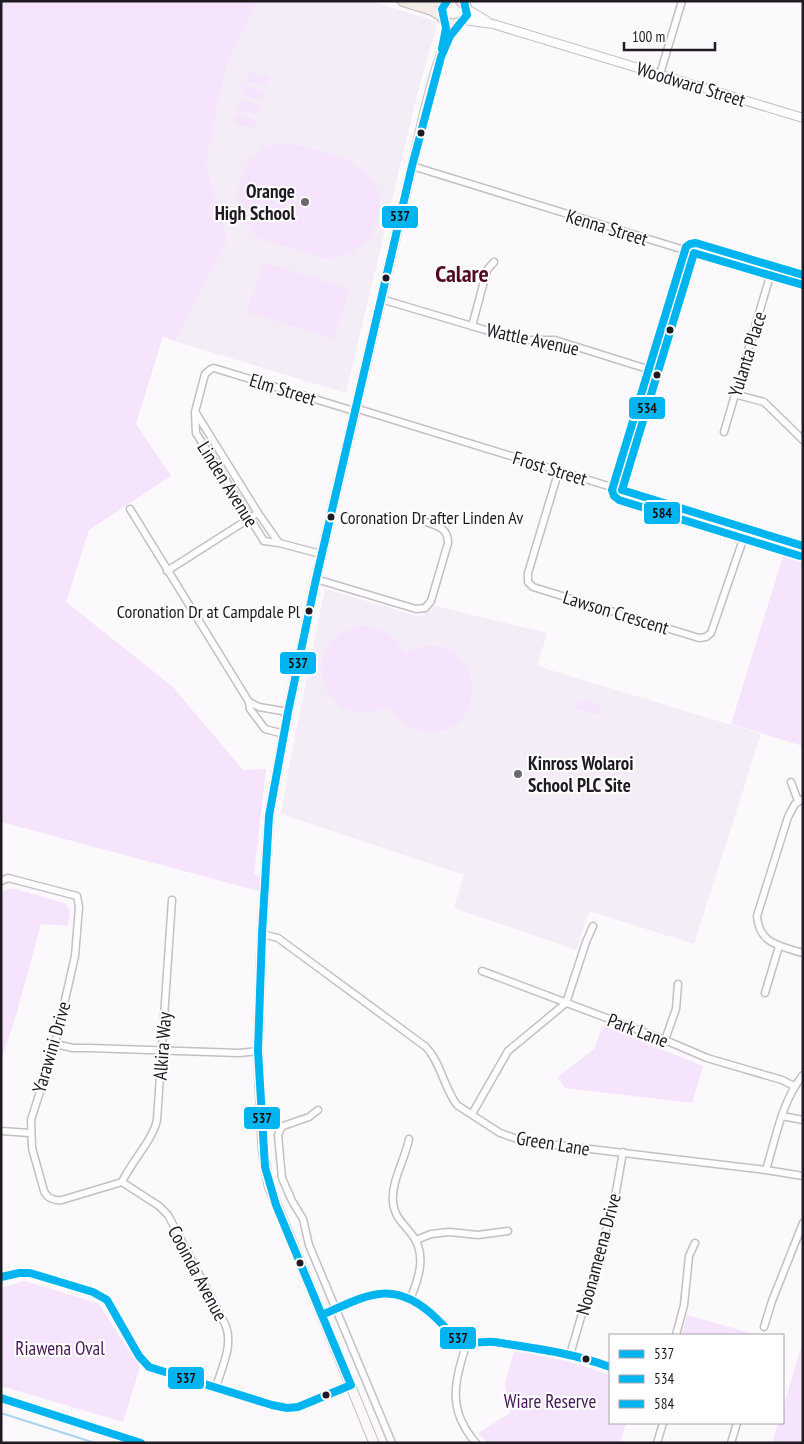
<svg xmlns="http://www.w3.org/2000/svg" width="804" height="1444" font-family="'PT Sans Narrow',sans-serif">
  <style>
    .built { fill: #f4edf7 }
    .green { fill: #f5e4fc }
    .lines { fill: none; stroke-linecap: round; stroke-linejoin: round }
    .stream { stroke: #aad4ef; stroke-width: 2 }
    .minor-casing { stroke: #c3bfc4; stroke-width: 9 }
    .tertiary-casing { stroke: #c3bfc4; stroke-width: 10 }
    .secondary-casing { stroke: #c3bfc4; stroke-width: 11 }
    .trunk-casing { stroke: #c3b9b7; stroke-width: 12 }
    .minor { stroke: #fefeff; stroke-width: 6 }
    .tertiary { stroke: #fefeff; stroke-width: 8 }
    .secondary { stroke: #faf7f6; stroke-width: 9 }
    .trunk { stroke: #f3ece9; stroke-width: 10 }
    .bus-1-casing { stroke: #fff; stroke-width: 11 }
    .bus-2-casing { stroke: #fff; stroke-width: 11 }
    .bus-3-casing { stroke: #fff; stroke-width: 11 }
    .bus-1 { stroke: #00b5ef; stroke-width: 8 }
    .bus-2 { stroke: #00b5ef; stroke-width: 8 }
    .bus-3 { stroke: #00b5ef; stroke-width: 8 }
    .bus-dot { fill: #201a23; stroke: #fff; stroke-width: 2 }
    .poi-dot { fill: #6d686f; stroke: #fff; stroke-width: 2 }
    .labels { text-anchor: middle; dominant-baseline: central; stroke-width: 4; stroke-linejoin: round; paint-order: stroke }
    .bus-label { font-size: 18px; fill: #201a23; stroke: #fff; text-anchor: start }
    .street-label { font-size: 19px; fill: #201a23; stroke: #fff }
    .poi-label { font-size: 19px; font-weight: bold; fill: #201a23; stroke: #fff; text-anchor: end }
    .park-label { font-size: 19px; fill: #431653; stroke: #fff }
    .district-label { font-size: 24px; font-weight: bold; fill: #4f0a22; stroke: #fff }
    .line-badge { stroke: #fff; stroke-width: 2 }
    .pale-badge-label { font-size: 14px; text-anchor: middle; font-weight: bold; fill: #111 }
  </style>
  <rect width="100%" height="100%" fill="#fbf9fc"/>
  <!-- built -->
  <g class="built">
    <polygon points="258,1 371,1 435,21 436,28 417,95 346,393 174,341 228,240 206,163 227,63"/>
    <polygon points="325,589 421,617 432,605 547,633 537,666 761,734 694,944 589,911 576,950 454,908 464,875 281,814 296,730"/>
  </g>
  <!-- green -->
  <g class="green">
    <polygon points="1,1 258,1 227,63 206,163 228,240 174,341 163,336 136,424 171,476 89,530 66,602 172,686 243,770 266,769 254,874 260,876 259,891 1,822"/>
    <polygon points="248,72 269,78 266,87 245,81"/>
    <polygon points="244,85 265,92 262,101 241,94"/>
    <polygon points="240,100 261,106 258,115 237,109"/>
    <polygon points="236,113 257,120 254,129 233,123"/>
    <polygon points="290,143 347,159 365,171 378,190 380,206 377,223 370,237 352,252 330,260 267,241 255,236 245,219 237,199 239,181 249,160 267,146"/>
    <polygon points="263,262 349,289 334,339 247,312"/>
    <polygon points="784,553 803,559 803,746 731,724"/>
    <path d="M 369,626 C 387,632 396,636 404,653 C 478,614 501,738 424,732 C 409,730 394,719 389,705 C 381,711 370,713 360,712 C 313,709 308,640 353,627 C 358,626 364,626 369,626 Z"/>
    <polygon points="578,700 601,706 599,715 576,709"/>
    <polygon points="11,888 65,903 70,910 68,926 41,924 15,1019 1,1060 1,892"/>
    <polygon points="603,1026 703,1066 692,1103 565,1088 558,1077 594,1049"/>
    <polygon points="24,1281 98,1303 140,1367 123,1422 1,1386 1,1288"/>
    <polygon points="687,1315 757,1335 682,1335"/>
    <polygon points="803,1341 803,1443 772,1443 778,1423 783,1423 783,1408"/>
    <polygon points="514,1351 567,1361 610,1375 610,1423 626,1423 620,1443 488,1443 478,1433 510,1413 505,1384"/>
  </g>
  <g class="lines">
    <!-- stream -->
    <polyline class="stream" points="1,1413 95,1443"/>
    <!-- minor casing -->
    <g class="minor-casing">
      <g id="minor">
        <polyline points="660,74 682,1"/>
        <polyline points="412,166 694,253 803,285"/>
        <polyline points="381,299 519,340 555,340 657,372"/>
        <polyline points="472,326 487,270 494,262"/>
        <polyline points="734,394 764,402 803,440"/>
        <polyline points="355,408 803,546"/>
        <polyline points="196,413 258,513 279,543"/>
        <polyline points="724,432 770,276"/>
        <polyline points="559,470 528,573 528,582 533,587 699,638 706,637 711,633 747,528"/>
        <polyline points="622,490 694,253"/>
        <polyline points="130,509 249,702 250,709 265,729 284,734"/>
        <polyline points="321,554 279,543 264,541 196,433 195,412 205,374 211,369 214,368 354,411"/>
        <polyline points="167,571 258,513"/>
        <path d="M 316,579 L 416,609 L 425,608 L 431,601 L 448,543 C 448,528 438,526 426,522"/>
        <polyline points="249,702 259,707 288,712"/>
        <polyline points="791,782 798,801"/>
        <path d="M 803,799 L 795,804 L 788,817 L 757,916 C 759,944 780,946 803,953"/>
        <path d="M 1,881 L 8,878 L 77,896 L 79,907 L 75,956 L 55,1044 L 31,1120 L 32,1148 L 44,1191 C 47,1198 54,1201 62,1200 L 122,1182"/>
        <path d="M 262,934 L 278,938 L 426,1047 C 441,1063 444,1088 457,1105 L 500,1133 L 523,1141 L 766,1170 L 803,1176"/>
        <polyline points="482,971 665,1040 707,1058 782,1080 794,1086"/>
        <polyline points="765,993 779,946"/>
        <polyline points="665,1040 676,1009 678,984"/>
        <polyline points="55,1044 73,1048 89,1048 239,1053 258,1051"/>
        <polyline points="318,1110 309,1117 283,1126 280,1130 278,1135 282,1178 292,1201 303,1219 309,1245 392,1443"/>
        <polyline points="472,1114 508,1051 566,1003 586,942 593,926"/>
        <polyline points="782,1116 803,1120"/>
        <polyline points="1,1131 30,1133"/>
        <path d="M 409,1139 C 405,1160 391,1181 393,1202 C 394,1215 402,1223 410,1232 C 427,1252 420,1275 411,1297"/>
        <path d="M 766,1170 C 776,1137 782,1101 803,1075"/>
        <path d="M 122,1182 C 131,1162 153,1140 157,1120 L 172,900"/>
        <path d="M 122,1182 L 159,1206 L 168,1215 L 225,1324 C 234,1344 222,1367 216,1387"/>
        <polyline points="416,1240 431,1234 449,1232 478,1235 508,1231"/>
        <polyline points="1,1277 19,1273 30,1273 93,1292 107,1300 139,1356 149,1367 272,1405 287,1408 298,1407 351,1385"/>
        <path d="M 322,1315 C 369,1294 397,1276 438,1320 C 443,1326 461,1341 468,1342 C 473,1343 479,1341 484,1341 C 496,1342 509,1345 521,1347 C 551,1352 582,1355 610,1367"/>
        <polyline points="764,1327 772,1301 803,1223"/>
        <polyline points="676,1335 684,1305 689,1256 695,1243"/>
        <path d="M 467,1342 C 455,1381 446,1409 476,1443"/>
        <polyline points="570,1355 614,1203 623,1152"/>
        <polyline points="657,1443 663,1423"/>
        <polyline points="731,1443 737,1423"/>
      </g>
    </g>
    <!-- tertiary casing -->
    <g class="tertiary-casing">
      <g id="tertiary">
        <polyline points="467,9 487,21"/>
        <polyline points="464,20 493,24 803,118"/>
        <polyline points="1,1398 142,1443"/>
      </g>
    </g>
    <!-- secondary casing -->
    <g class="secondary-casing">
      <path id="secondary" d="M 374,1443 L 269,1186 L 263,1151 L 258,1051 L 262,934 L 269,816 L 288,712 L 316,579 L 425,111 C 433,82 439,47 459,23"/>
    </g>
    <!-- trunk casing -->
    <g class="trunk-casing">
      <g id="trunk">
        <polyline points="403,1 432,10 442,16"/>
        <polyline points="428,1 445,1"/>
        <path d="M 447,1 C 443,5 440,10 442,16 C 449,36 480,16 461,1"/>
      </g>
    </g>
    <!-- minor -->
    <use href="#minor" class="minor"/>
    <!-- tertiary -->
    <use href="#tertiary" class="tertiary"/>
    <!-- secondary -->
    <use href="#secondary" class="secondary"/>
    <!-- trunk -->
    <use href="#trunk" class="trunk"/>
    <!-- bus-1 casing -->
    <g class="bus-1-casing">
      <g id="bus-1">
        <polyline points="442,49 446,28 442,9 447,1"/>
        <polyline points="1,1277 19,1273 30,1273 93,1292 107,1300 139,1356 149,1367 272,1405 287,1408 298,1407 351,1385 276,1205 265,1167 258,1051 262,934 269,816 288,712 316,579 412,166 441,57 450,36 467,15 464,1"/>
        <path d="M 322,1315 C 369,1294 395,1278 437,1319 C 445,1327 455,1339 467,1342 C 475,1344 485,1341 494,1342 C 533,1348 573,1353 610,1367"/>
        <polyline points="1,1398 141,1443"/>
      </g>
    </g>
    <!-- bus-2 casing -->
    <g class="bus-2-casing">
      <polyline id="bus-2" points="803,285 694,253 622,490 803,546"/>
    </g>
    <!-- bus-3 casing -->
    <g class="bus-3-casing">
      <polyline id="bus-3" points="800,556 619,500 614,496 612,490 686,247 690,244 696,243 803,275"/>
    </g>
    <!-- bus-1 -->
    <use href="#bus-1" class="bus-1"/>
    <!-- bus-2 -->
    <use href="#bus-2" class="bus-2"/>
    <!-- bus-3 -->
    <use href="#bus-3" class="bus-3"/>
  </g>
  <!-- markers -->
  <g class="bus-dot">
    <circle cx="421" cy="133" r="4.5"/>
    <circle cx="386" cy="278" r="4.5"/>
    <circle cx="670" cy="330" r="4.5"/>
    <circle cx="657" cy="375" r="4.5"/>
    <circle cx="331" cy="517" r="4.5"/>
    <circle cx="309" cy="611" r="4.5"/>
    <circle cx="300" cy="1263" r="4.5"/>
    <circle cx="586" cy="1359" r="4.5"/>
    <circle cx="326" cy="1395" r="4.5"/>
  </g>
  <g class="poi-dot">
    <circle cx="305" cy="202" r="5"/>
    <circle cx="518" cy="774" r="5"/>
  </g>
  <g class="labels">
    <!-- bus labels -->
    <g class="bus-label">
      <text x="340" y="517">Coronation Dr after Linden Av</text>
      <text x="300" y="611" text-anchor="end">Coronation Dr at Campdale Pl</text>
    </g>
    <!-- street labels -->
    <g class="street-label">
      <text transform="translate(691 84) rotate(17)">Woodward Street</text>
      <text transform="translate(607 227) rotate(17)">Kenna Street</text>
      <text transform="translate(533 339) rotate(12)">Wattle Avenue</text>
      <text transform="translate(747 354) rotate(-73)">Yulanta Place</text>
      <text transform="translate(283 389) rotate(17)">Elm Street</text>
      <text transform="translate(550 468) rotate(17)">Frost Street</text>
      <text transform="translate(228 484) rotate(58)">Linden Avenue</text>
      <text transform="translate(616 612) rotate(17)">Lawson Crescent</text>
      <text transform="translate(638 1030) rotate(21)">Park Lane</text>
      <text transform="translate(162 1046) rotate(-86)">Alkira Way</text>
      <text transform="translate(51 1047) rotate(-74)">Yarawini Drive</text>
      <text transform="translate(553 1143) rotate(9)">Green Lane</text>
      <text transform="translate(598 1254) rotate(-75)">Noonameena Drive</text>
      <text transform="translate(198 1273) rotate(62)">Cooinda Avenue</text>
    </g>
    <!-- poi labels -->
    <g class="poi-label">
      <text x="295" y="191">Orange<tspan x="295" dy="22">High School</tspan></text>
      <text x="528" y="763" text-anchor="start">Kinross Wolaroi<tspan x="528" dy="22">School PLC Site</tspan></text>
    </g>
    <!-- park labels -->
    <g class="park-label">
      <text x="60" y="1348">Riawena Oval</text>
      <text x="550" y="1401">Wiare Reserve</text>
    </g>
    <!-- district labels -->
    <g class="district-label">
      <text x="462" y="273">Calare</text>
    </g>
  </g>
  <g class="line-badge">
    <rect x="381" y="205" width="38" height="24" rx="5" fill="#00b5ef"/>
    <rect x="628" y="396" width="38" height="24" rx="5" fill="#00b5ef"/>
    <rect x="643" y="501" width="38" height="24" rx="5" fill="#00b5ef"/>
    <rect x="279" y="651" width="38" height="24" rx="5" fill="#00b5ef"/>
    <rect x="243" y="1106" width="38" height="24" rx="5" fill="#00b5ef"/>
    <rect x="439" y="1326" width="38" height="24" rx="5" fill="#00b5ef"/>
    <rect x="167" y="1366" width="38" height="24" rx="5" fill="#00b5ef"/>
  </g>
  <g class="pale-badge-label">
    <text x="400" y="221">537</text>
    <text x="647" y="413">534</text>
    <text x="662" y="518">584</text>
    <text x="298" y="668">537</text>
    <text x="262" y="1123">537</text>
    <text x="458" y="1343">537</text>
    <text x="186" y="1383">537</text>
  </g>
  <!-- border -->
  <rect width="804" height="1444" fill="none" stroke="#201a23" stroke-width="5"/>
  <!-- legend -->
  <rect x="609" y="1334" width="175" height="90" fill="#ffffff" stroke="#a6a3a7"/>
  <rect x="619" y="1350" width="25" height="8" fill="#00b5ef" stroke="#a6a3a7"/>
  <text x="654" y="1359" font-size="15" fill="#201a23">537</text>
  <rect x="619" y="1375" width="25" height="8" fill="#00b5ef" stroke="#a6a3a7"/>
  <text x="654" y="1384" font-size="15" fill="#201a23">534</text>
  <rect x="619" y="1400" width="25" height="8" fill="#00b5ef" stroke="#a6a3a7"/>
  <text x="654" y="1409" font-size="15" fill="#201a23">584</text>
  <!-- scale -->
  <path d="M624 42v8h91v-8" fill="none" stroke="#201a23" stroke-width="2.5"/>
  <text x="632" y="42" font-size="15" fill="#201a23" stroke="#ffffff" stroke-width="4" paint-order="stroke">100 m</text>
</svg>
